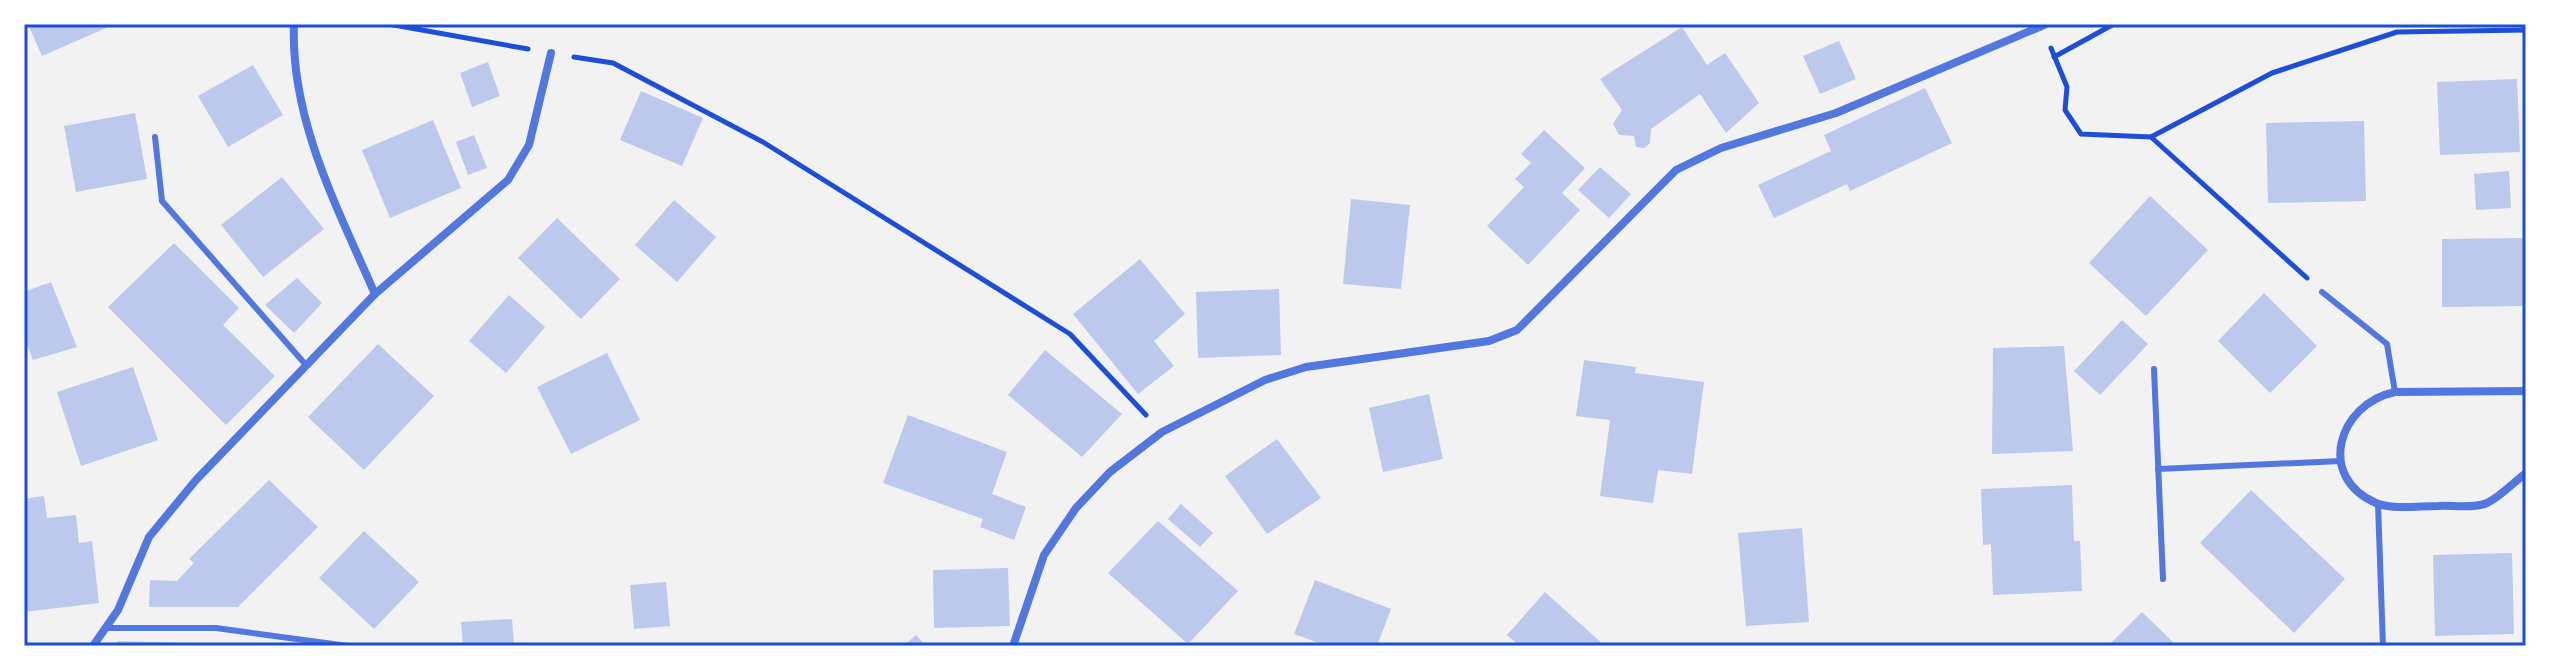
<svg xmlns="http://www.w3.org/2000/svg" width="2550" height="670" font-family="Cabin,sans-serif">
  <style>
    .building { fill: #bdc9ec }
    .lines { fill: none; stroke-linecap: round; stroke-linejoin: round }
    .path { stroke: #1d4ed8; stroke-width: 5 }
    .service { stroke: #5277de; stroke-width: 6 }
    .minor { stroke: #5277de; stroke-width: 8 }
    .neatline { fill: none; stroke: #1d4ed8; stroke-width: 3 }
  </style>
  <rect width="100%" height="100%" fill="#f2f2f2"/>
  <!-- building -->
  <g class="building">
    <polygon points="28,24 115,24 42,56"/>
    <polygon points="1682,27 1707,65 1725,53 1759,103 1726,133 1700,94 1651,129 1650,143 1644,148 1636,147 1634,136 1619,135 1613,124 1622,110 1600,79"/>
    <polygon points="1839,41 1856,79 1820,94 1803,56"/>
    <polygon points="488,62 500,96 472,107 460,73"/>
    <polygon points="253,65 283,115 228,147 198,96"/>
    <polygon points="2517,79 2520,152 2440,155 2437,82"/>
    <polygon points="1925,88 1952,143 1850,191 1847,184 1774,218 1758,185 1831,151 1824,135"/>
    <polygon points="641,91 703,118 682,166 620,140"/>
    <polygon points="135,113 147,179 76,192 64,126"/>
    <polygon points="433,120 461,188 390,218 362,150"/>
    <polygon points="2364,121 2366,201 2268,203 2266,123"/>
    <polygon points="1544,130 1585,168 1562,193 1580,210 1528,265 1487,226 1524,187 1515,179 1531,163 1521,154"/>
    <polygon points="474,135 487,168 468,175 456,142"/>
    <polygon points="1600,167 1631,194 1609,218 1578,190"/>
    <polygon points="2509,171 2511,208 2476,210 2474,174"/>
    <polygon points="282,177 324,229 263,277 221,225"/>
    <polygon points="2150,196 2208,250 2146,316 2089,263"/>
    <polygon points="1351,199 1410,205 1401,289 1343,284"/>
    <polygon points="674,200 716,237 677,282 635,245"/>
    <polygon points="557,218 620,279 581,319 518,258"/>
    <polygon points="2526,238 2526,306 2442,307 2442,239"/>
    <polygon points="174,243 239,308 223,325 275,376 226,425 108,307"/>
    <polygon points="1140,259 1185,314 1154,341 1174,366 1138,394 1073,314"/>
    <polygon points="297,278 322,303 294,333 265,305"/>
    <polygon points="51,282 77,347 33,360 24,336 24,292"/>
    <polygon points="1279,289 1281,355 1198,358 1196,292"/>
    <polygon points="2264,293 2317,346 2270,393 2218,341"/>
    <polygon points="509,295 545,327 506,373 469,341"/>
    <polygon points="2122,320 2148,344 2100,395 2074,371"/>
    <polygon points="378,344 434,396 364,470 308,417"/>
    <polygon points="2064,346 2073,451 1992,454 1993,348"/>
    <polygon points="1045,350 1122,414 1082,457 1008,395"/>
    <polygon points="607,353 640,420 571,454 537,387"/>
    <polygon points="1584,360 1636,367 1635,373 1704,382 1692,474 1658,470 1653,503 1600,496 1610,420 1576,416"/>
    <polygon points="133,367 158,440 81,466 57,392"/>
    <polygon points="1429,394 1443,459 1383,472 1369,408"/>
    <polygon points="908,415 1007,452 992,494 1026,507 1014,540 980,527 983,519 883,483"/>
    <polygon points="1277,439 1321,498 1267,534 1225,476"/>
    <polygon points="269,480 318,527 238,607 149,607 150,580 177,581 194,563 189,559"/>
    <polygon points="2072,485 2074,541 2080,541 2082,591 1993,595 1991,544 1983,545 1981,489"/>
    <polygon points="2251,490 2345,579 2294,633 2200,543"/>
    <polygon points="44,496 47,518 76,515 79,543 92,541 99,603 24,612 24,499"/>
    <polygon points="1181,504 1213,533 1200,547 1168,519"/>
    <polygon points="1158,521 1238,591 1188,644 1108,573"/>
    <polygon points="1802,528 1809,622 1746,626 1738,533"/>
    <polygon points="364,531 419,582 374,629 319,578"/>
    <polygon points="2512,553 2514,634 2435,636 2433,555"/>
    <polygon points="1008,568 1010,626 934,628 933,570"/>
    <polygon points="1315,580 1391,609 1377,646 1327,646 1294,634"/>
    <polygon points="666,582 670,626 634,629 630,585"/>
    <polygon points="1545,592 1605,646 1520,646 1507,635"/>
    <polygon points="2142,612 2177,646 2108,646"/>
    <polygon points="512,619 514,646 463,646 461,622"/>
    <polygon points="916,635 926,646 903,646"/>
    <polygon points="117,641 191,643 191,646 117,646"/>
  </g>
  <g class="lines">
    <!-- path -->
    <g class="path">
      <polyline points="388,24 528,49"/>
      <polyline points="2051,48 2067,87 2065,110 2081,134 2151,137 2272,73 2397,32 2526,30"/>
      <polyline points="574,57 613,63 763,142 1070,334 1146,415"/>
      <polyline points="2054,57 2114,24"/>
      <polyline points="2151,137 2307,278"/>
    </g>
    <!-- service -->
    <g class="service">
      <polyline points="155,137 162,201 306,365"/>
      <polyline points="2322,292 2387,344 2395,392"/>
      <polyline points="2154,369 2163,579"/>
      <polyline points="2158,469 2341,461"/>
      <polyline points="2378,504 2383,646"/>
      <polyline points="106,628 216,628 348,646"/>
    </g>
    <!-- minor -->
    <g class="minor">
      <path d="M 294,24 C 290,119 338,209 375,294"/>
      <path d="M 2526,391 L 2395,392 C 2338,404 2316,477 2376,503 C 2394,510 2418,506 2438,506 C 2451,505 2474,509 2487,503 C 2500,497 2514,482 2526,473"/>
      <polyline points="93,646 118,610 149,537 196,480 375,294 508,180 529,145 551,53"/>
      <polyline points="1013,646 1044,555 1076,508 1110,472 1162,432 1265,380 1306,367 1489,341 1517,330 1676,170 1721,148 1836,113 2044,25"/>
    </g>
  </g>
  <!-- border -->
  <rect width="2550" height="670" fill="none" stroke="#ffffff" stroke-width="52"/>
  <rect x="26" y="26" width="2498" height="618" class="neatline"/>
</svg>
